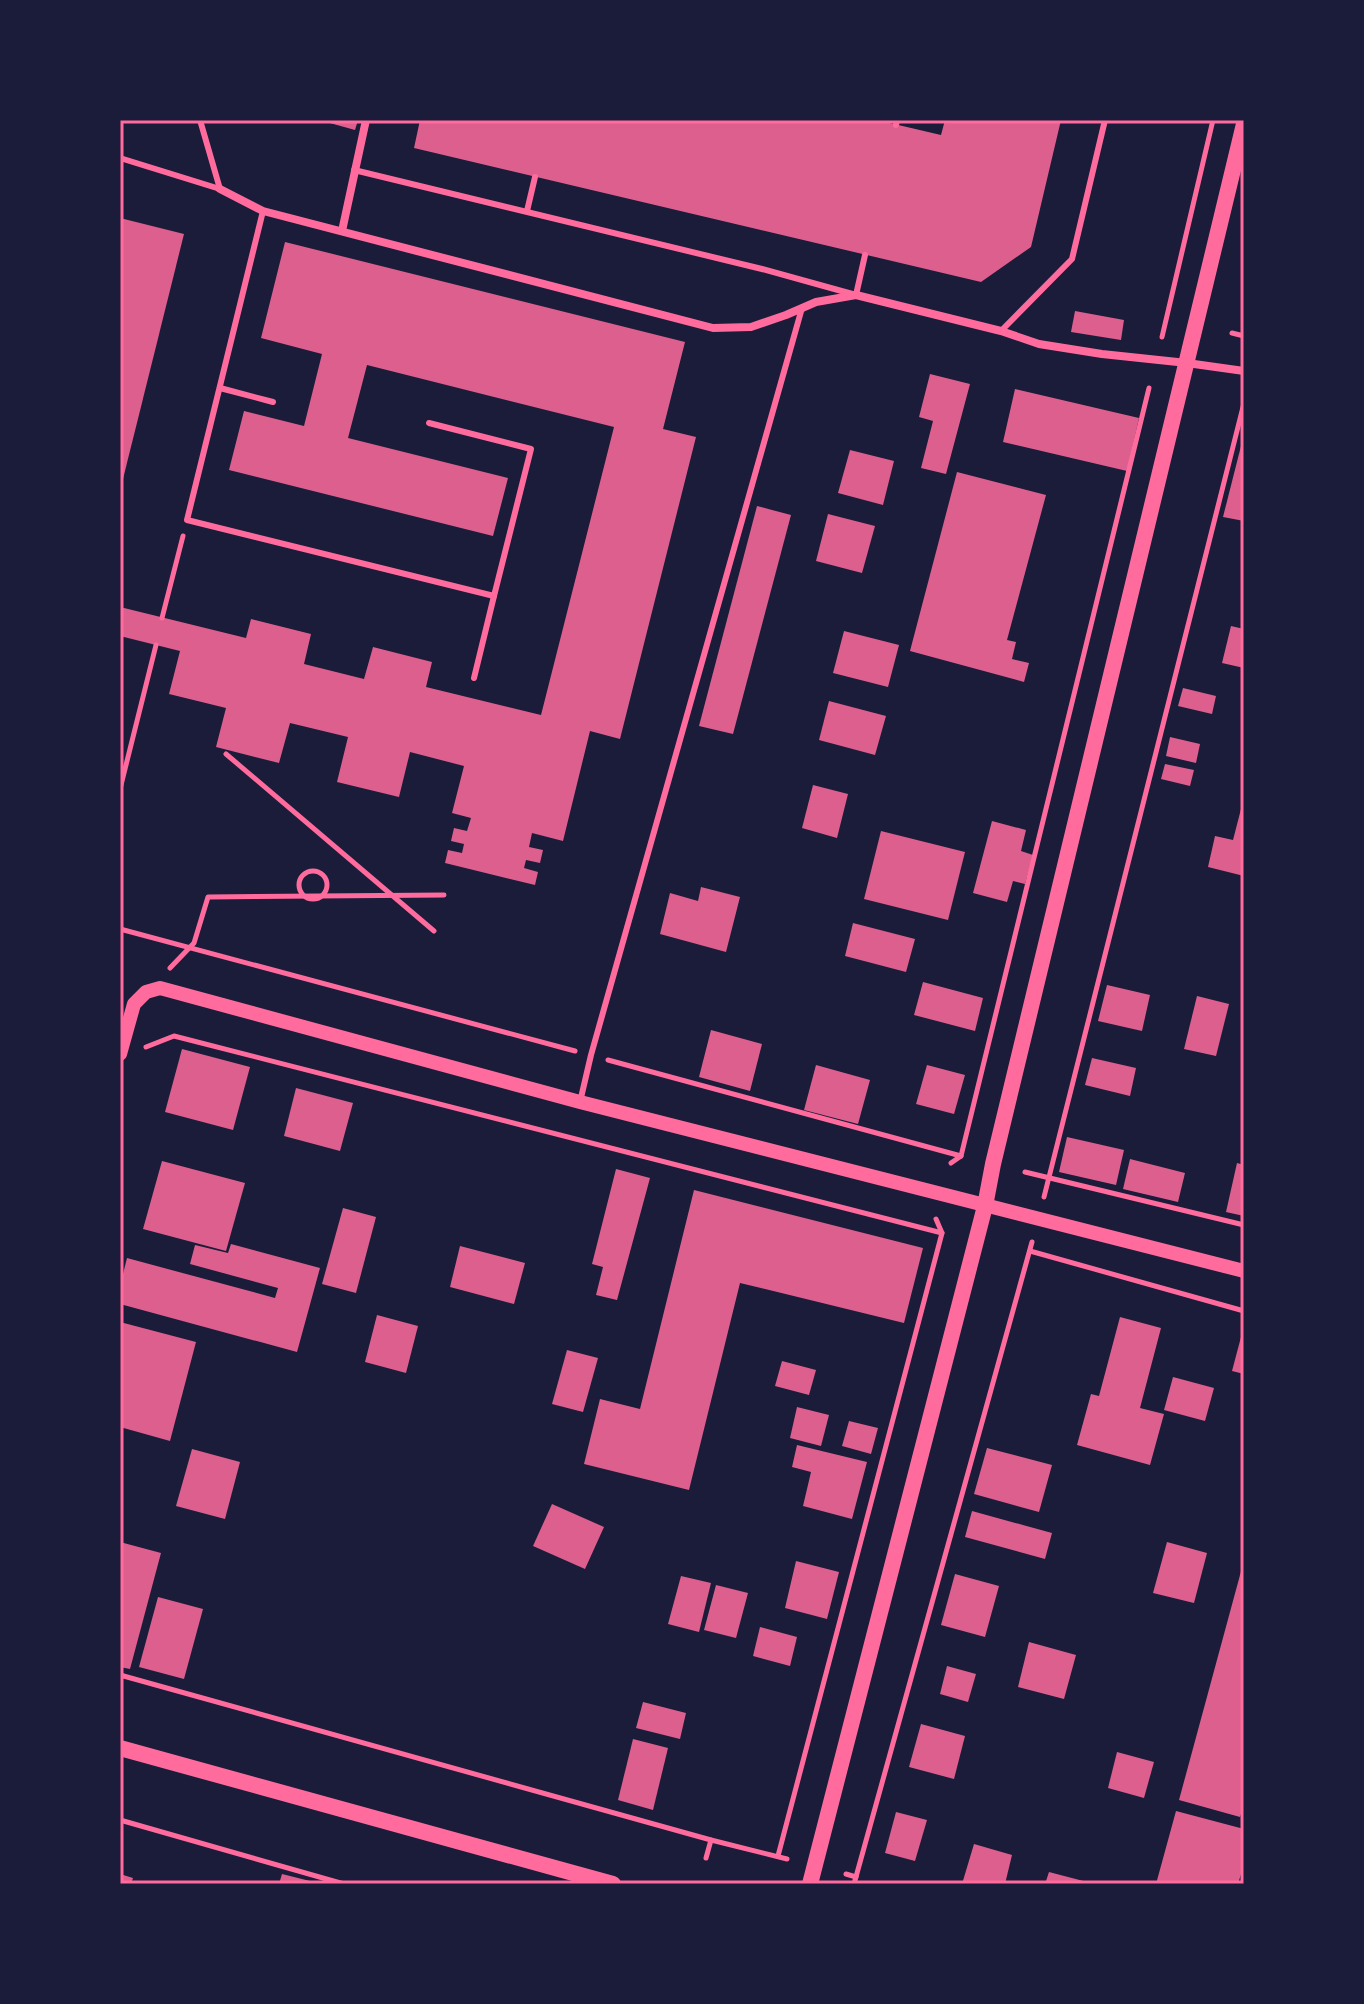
<svg xmlns="http://www.w3.org/2000/svg" width="1364" height="2004" font-family="'Fira Sans Condensed',sans-serif">
  <style>
    .building { fill: #dd5f8e }
    .lines { fill: none; stroke-linecap: round; stroke-linejoin: round }
    .path { stroke: #ff6b9d; stroke-width: 5 }
    .service { stroke: #ff6b9d; stroke-width: 6 }
    .minor { stroke: #ff6b9d; stroke-width: 8 }
    .tertiary { stroke: #ff6b9d; stroke-width: 14 }
    .secondary { stroke: #ff6b9d; stroke-width: 16 }
    .neatline { fill: none; stroke: #ff6b9d; stroke-width: 3 }
  </style>
  <rect width="100%" height="100%" fill="#1b1b3a"/>
  <!-- building -->
  <g class="building">
    <polygon points="319,120 358,120 355,130"/>
    <polygon points="420,120 877,120 941,135 945,120 1061,120 1031,247 981,282 414,148"/>
    <polygon points="120,218 184,234 121,487 120,486"/>
    <polygon points="285,242 685,342 663,429 696,437 620,739 590,731 563,841 532,833 529,847 543,850 540,863 526,860 524,868 538,872 535,885 445,863 448,850 462,853 464,844 451,841 454,828 467,831 471,818 452,813 464,766 410,752 399,797 337,782 348,737 290,723 279,763 216,747 226,708 169,694 180,651 120,636 120,607 246,638 251,619 311,634 304,664 364,679 373,647 432,662 426,687 541,715 614,427 367,365 348,438 508,478 493,536 229,470 244,411 304,426 322,354 261,338"/>
    <polygon points="1075,311 1124,320 1121,340 1071,332"/>
    <polygon points="930,374 970,384 946,474 921,468 933,421 919,417"/>
    <polygon points="1015,389 1139,418 1127,471 1003,442"/>
    <polygon points="1241,446 1244,447 1244,521 1223,517"/>
    <polygon points="850,450 894,461 883,505 838,493"/>
    <polygon points="957,472 1046,495 1007,640 1016,642 1012,659 1029,663 1024,682 910,651"/>
    <polygon points="757,506 791,515 733,734 699,726"/>
    <polygon points="828,514 875,526 862,573 816,561"/>
    <polygon points="1231,626 1244,629 1244,668 1222,663"/>
    <polygon points="844,631 899,645 888,687 833,673"/>
    <polygon points="1183,688 1216,696 1212,714 1178,706"/>
    <polygon points="829,701 886,716 875,755 819,740"/>
    <polygon points="1170,737 1200,744 1196,763 1166,756"/>
    <polygon points="1165,764 1194,770 1190,786 1161,779"/>
    <polygon points="813,785 848,794 837,838 802,828"/>
    <polygon points="1241,809 1244,810 1244,876 1208,867 1215,836 1233,840"/>
    <polygon points="992,821 1026,830 1021,851 1033,855 1025,884 1013,881 1007,902 973,893"/>
    <polygon points="881,831 965,852 948,920 864,899"/>
    <polygon points="701,887 740,897 726,952 660,934 670,893 698,901"/>
    <polygon points="853,923 915,939 906,972 845,956"/>
    <polygon points="923,982 983,998 975,1031 914,1015"/>
    <polygon points="1107,985 1150,995 1142,1031 1098,1021"/>
    <polygon points="1197,996 1229,1004 1216,1056 1184,1049"/>
    <polygon points="711,1030 762,1044 750,1091 699,1077"/>
    <polygon points="182,1049 250,1067 233,1130 165,1112"/>
    <polygon points="1092,1058 1136,1068 1130,1096 1085,1085"/>
    <polygon points="816,1065 870,1080 858,1124 804,1110"/>
    <polygon points="927,1065 965,1075 954,1114 916,1104"/>
    <polygon points="296,1088 353,1103 340,1151 284,1136"/>
    <polygon points="1067,1137 1124,1150 1116,1185 1059,1172"/>
    <polygon points="1130,1159 1185,1173 1178,1202 1123,1189"/>
    <polygon points="162,1161 245,1183 226,1251 143,1229"/>
    <polygon points="1237,1163 1244,1165 1244,1216 1226,1212"/>
    <polygon points="616,1169 650,1178 617,1300 596,1295 603,1267 592,1264"/>
    <polygon points="694,1190 923,1248 904,1323 740,1283 689,1490 584,1464 600,1399 640,1409"/>
    <polygon points="343,1208 376,1217 356,1293 322,1284"/>
    <polygon points="231,1244 320,1268 297,1352 120,1304 120,1286 127,1258 275,1298 278,1288 190,1264 195,1245 228,1253"/>
    <polygon points="460,1246 525,1263 514,1304 450,1287"/>
    <polygon points="377,1315 418,1326 406,1373 365,1362"/>
    <polygon points="1120,1317 1161,1328 1140,1408 1164,1414 1150,1465 1077,1445 1091,1394 1099,1396"/>
    <polygon points="120,1322 196,1342 170,1441 120,1427"/>
    <polygon points="1241,1337 1244,1337 1244,1374 1232,1371"/>
    <polygon points="567,1350 598,1358 583,1412 552,1404"/>
    <polygon points="782,1361 816,1370 809,1395 775,1386"/>
    <polygon points="1173,1377 1214,1388 1205,1421 1164,1410"/>
    <polygon points="797,1407 829,1415 821,1446 790,1438"/>
    <polygon points="849,1421 878,1428 871,1454 842,1446"/>
    <polygon points="797,1445 867,1462 852,1519 803,1506 811,1472 792,1467"/>
    <polygon points="987,1448 1052,1465 1039,1512 974,1494"/>
    <polygon points="192,1449 240,1462 225,1519 176,1506"/>
    <polygon points="552,1504 604,1527 585,1569 533,1546"/>
    <polygon points="972,1511 1052,1533 1045,1559 965,1537"/>
    <polygon points="120,1542 161,1553 130,1669 120,1667"/>
    <polygon points="1167,1542 1207,1553 1194,1603 1153,1593"/>
    <polygon points="796,1561 839,1572 827,1619 785,1608"/>
    <polygon points="1243,1564 1244,1804 1240,1817 1179,1800"/>
    <polygon points="955,1574 999,1586 985,1637 941,1625"/>
    <polygon points="681,1576 711,1583 699,1632 668,1624"/>
    <polygon points="716,1585 748,1593 736,1638 704,1630"/>
    <polygon points="158,1597 203,1609 184,1679 139,1667"/>
    <polygon points="760,1627 797,1637 790,1666 753,1656"/>
    <polygon points="1029,1642 1076,1655 1064,1699 1018,1687"/>
    <polygon points="947,1666 976,1674 968,1702 940,1694"/>
    <polygon points="643,1702 686,1713 680,1739 636,1728"/>
    <polygon points="921,1724 965,1736 954,1779 909,1767"/>
    <polygon points="633,1739 668,1748 653,1810 618,1800"/>
    <polygon points="1117,1752 1154,1762 1144,1798 1108,1788"/>
    <polygon points="1176,1811 1244,1829 1244,1864 1238,1884 1219,1884 1210,1882 1210,1884 1156,1884"/>
    <polygon points="896,1812 927,1820 915,1861 885,1853"/>
    <polygon points="974,1844 1012,1855 1005,1884 962,1884"/>
    <polygon points="1049,1872 1091,1883 1091,1884 1045,1884"/>
    <polygon points="120,1874 133,1878 131,1884 120,1884"/>
    <polygon points="282,1874 318,1883 317,1884 279,1884"/>
  </g>
  <g class="lines">
    <!-- path -->
    <g class="path">
      <polyline points="1232,333 1244,336"/>
      <polyline points="1162,337 1213,120"/>
      <polyline points="162,618 183,536"/>
      <polyline points="226,754 434,931"/>
      <polyline points="120,789 156,645"/>
      <circle cx="313" cy="885" r="14"/>
      <polyline points="120,929 575,1051"/>
      <polyline points="170,968 194,943 208,897 444,895"/>
      <polyline points="146,1047 174,1036 942,1233"/>
      <polyline points="608,1060 961,1156"/>
      <polyline points="951,1163 961,1156 1149,388"/>
      <polyline points="1025,1172 1244,1225"/>
      <polyline points="1044,1197 1244,403"/>
      <polyline points="1030,1251 1244,1311"/>
      <polyline points="120,1675 711,1840 787,1859"/>
      <polyline points="120,1820 344,1884"/>
      <polyline points="778,1856 942,1233 936,1219"/>
      <polyline points="706,1858 711,1840"/>
      <polyline points="846,1874 856,1877"/>
      <polyline points="854,1884 1032,1242"/>
    </g>
    <!-- service -->
    <g class="service">
      <polyline points="200,120 220,189"/>
      <polyline points="896,125 897,120"/>
      <polyline points="120,158 220,189"/>
      <polyline points="354,170 762,269 856,295 865,255"/>
      <polyline points="263,211 187,520 494,596 531,449 429,423"/>
      <polyline points="527,211 535,177"/>
      <polyline points="1001,331 1072,259 1105,120"/>
      <polyline points="220,388 273,402"/>
      <polyline points="474,678 494,596"/>
      <polyline points="580,1102 591,1055 802,308"/>
    </g>
    <!-- minor -->
    <g class="minor">
      <polyline points="220,189 263,211 713,328 751,327 786,315 816,302 856,295 1001,331 1039,344 1102,354 1187,363 1244,371"/>
      <polyline points="342,231 366,120"/>
    </g>
    <!-- tertiary -->
    <polyline class="tertiary" points="120,1054 134,1004 146,992 160,988 580,1102 1244,1271"/>
    <!-- secondary -->
    <g class="secondary">
      <polyline points="120,1748 613,1884"/>
      <polyline points="810,1884 985,1206 993,1164 1244,124"/>
    </g>
  </g>
  <!-- border -->
  <rect width="1364" height="2004" fill="none" stroke="#1b1b3a" stroke-width="244"/>
  <rect x="122" y="122" width="1120" height="1760" class="neatline"/>
</svg>
